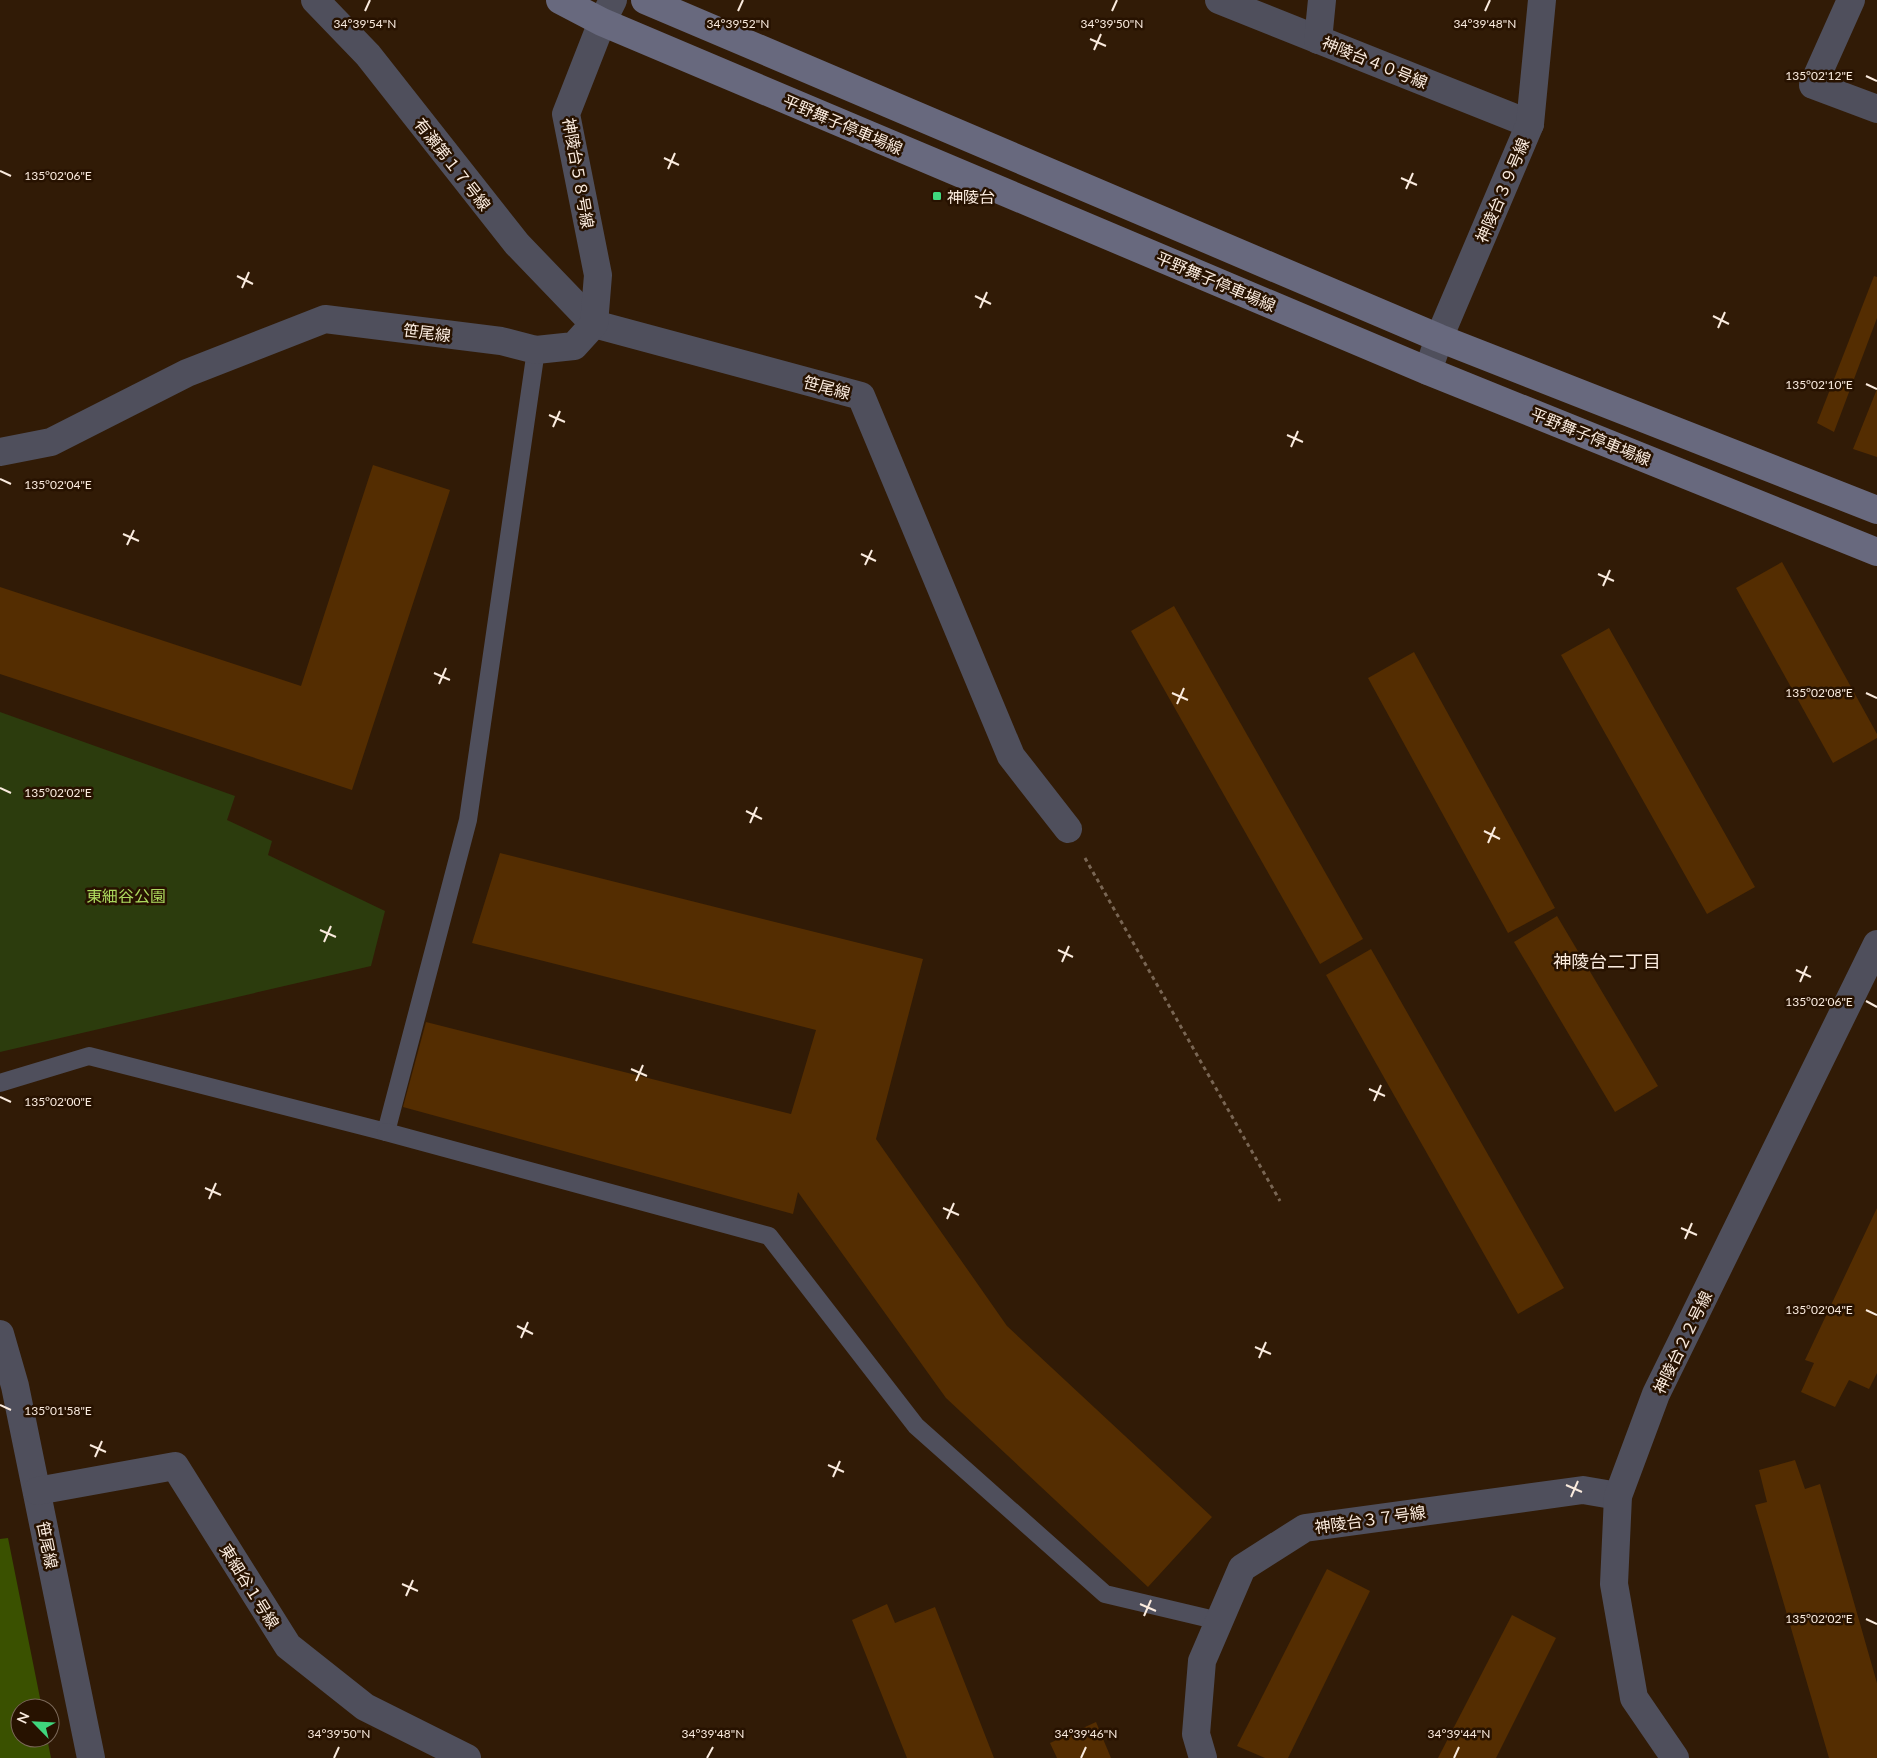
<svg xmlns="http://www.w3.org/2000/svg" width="1877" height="1758" font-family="Lato,'Noto Sans JP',sans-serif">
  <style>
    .green { fill: #2c3c0d }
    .forest { fill: #3a5100 }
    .building { fill: #542d01 }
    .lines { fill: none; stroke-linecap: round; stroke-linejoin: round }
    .path { stroke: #796654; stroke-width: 3; stroke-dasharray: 4 4; stroke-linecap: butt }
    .service { stroke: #4f4f5c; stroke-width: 18 }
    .minor { stroke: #4f4f5c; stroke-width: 28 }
    .tertiary { stroke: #4f4f5c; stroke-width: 28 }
    .secondary { stroke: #68697e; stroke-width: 28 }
    .ticks { fill: none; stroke: #faebde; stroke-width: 2 }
    .poi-dot { fill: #3fd77d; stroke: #271200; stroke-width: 2 }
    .labels { text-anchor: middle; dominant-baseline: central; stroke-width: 5; stroke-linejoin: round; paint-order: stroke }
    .street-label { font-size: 16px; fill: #faebde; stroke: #271200 }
    .poi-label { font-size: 16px; fill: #faebde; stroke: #271200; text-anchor: start }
    .park-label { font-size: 16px; fill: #acd85d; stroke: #271200 }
    .neighbourhood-label { font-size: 18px; fill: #faebde; stroke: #271200 }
    .ticks-label { font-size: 12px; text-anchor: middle; fill: #faebde; stroke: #271200; stroke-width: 5; stroke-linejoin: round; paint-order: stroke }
  </style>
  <rect width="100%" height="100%" fill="#311b06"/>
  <!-- green -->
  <polygon class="green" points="0,712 235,796 227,820 272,841 268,855 385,911 371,966 0,1052"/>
  <!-- forest -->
  <polygon class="forest" points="8,1538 42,1708 20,1708 20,1738 47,1738 51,1758 0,1758 0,1539"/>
  <!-- building -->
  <g class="building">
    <polygon points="1874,276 1877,277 1877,318 1834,432 1817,423"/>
    <polygon points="1877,389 1877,457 1853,449"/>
    <polygon points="373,465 450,490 352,790 0,674 0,587 301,686"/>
    <polygon points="1782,562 1877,734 1877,738 1833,763 1736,588"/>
    <polygon points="1174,606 1363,939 1320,964 1131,631"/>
    <polygon points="1609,628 1755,887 1707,914 1561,655"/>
    <polygon points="1414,652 1555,908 1508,933 1368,678"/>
    <polygon points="500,853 923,959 876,1139 1007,1326 1212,1517 1148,1587 946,1398 798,1192 793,1214 403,1107 426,1022 791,1114 816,1030 472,943"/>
    <polygon points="1557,916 1658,1086 1615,1112 1514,942"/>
    <polygon points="1371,949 1564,1288 1518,1314 1326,975"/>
    <polygon points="1877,1208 1877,1373 1869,1389 1849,1380 1835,1407 1801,1392 1814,1363 1805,1360"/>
    <polygon points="1795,1460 1805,1489 1820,1484 1877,1683 1877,1758 1829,1758 1755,1505 1767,1502 1759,1470"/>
    <polygon points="1327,1569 1370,1591 1288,1758 1265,1758 1237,1746"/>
    <polygon points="887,1604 895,1623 935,1607 994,1758 907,1758 852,1620"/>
    <polygon points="1512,1615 1556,1638 1496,1758 1438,1758"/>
    <polygon points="1096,1722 1111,1758 1057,1758 1050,1743"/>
  </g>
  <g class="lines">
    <!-- path -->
    <polyline class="path" points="1085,858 1280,1201"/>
    <!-- service -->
    <g class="service">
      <polyline points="0,1083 89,1056 386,1132 468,820 536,350"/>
      <polyline points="386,1132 769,1236 916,1426 1105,1594 1219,1621"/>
    </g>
    <!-- minor -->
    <g class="minor">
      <polyline points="315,0 368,55 517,244 594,324 861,396 1011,756 1068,829"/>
      <polyline points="1219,0 1530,124"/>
      <polyline points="1851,0 1813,85 1877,109"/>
      <polyline points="1318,40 1322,0"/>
      <polyline points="1428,371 1439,338 1530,124 1542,0"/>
      <polyline points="1203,1758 1196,1734 1202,1661 1242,1568 1305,1528 1583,1490 1618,1496"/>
    </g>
    <!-- tertiary -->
    <g class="tertiary">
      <polyline points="0,452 51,442 187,373 325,319 501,341 536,350 574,346 594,324 598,275 566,114 602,22 613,0"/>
      <polyline points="0,1334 15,1386 91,1758"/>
      <polyline points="37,1491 175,1466 288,1646 365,1707 467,1758"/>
      <polyline points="1675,1758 1634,1698 1614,1584 1618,1496 1656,1394 1877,944"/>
    </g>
    <!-- secondary -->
    <g class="secondary">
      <polyline points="560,0 602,22 1428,371 1877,552"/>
      <polyline points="645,0 1439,338 1877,510"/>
    </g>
  </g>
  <!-- ticks -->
  <path class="ticks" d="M 365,11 L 370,0M 738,11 L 743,0M 1112,11 L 1117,0M 1485,11 L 1490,0M 1090,39 L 1106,46M 1094,50 L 1101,34M 1866,76 L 1877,81M 664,158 L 679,165M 668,169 L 675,153M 0,171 L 11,176M 1401,178 L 1417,185M 1406,189 L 1413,173M 237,276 L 253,284M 242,288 L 249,272M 975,296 L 991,304M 980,308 L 987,292M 1713,316 L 1729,324M 1718,328 L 1725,312M 1866,384 L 1877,389M 549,415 L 565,422M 553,427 L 560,411M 1287,435 L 1303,442M 1291,447 L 1298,431M 0,479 L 11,484M 123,534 L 139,541M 127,545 L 134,530M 861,554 L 876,561M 865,565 L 872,550M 1598,574 L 1614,581M 1603,586 L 1610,570M 434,673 L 450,680M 439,684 L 446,668M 1172,693 L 1188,700M 1866,693 L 1877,698M 1177,704 L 1184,688M 0,788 L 11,793M 746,811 L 762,819M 750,823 L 757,807M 1484,831 L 1500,839M 1488,843 L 1495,827M 320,930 L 336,937M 324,942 L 331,926M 1058,950 L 1073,957M 1062,962 L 1069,946M 1796,970 L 1811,977M 1800,982 L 1807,966M 1866,1001 L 1877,1007M 631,1069 L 647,1076M 636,1081 L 643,1065M 1369,1089 L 1385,1096M 0,1097 L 11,1102M 1374,1101 L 1381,1085M 205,1188 L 221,1195M 209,1199 L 216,1183M 943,1208 L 959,1215M 947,1219 L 954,1203M 1681,1228 L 1697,1235M 1685,1239 L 1692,1223M 1866,1310 L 1877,1315M 517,1326 L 533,1334M 521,1338 L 528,1322M 1255,1347 L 1271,1354M 1259,1358 L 1266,1342M 0,1405 L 11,1410M 90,1445 L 106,1452M 95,1457 L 102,1441M 828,1465 L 844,1472M 833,1477 L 840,1461M 1566,1485 L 1582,1492M 1571,1497 L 1578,1481M 402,1584 L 418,1591M 406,1596 L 413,1580M 1140,1604 L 1156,1611M 1144,1616 L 1151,1600M 1866,1619 L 1877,1624M 334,1758 L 339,1747M 707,1758 L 713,1747M 1081,1758 L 1086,1747M 1454,1758 L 1459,1747"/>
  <!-- markers -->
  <rect class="poi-dot" x="932" y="191" width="10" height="10" rx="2.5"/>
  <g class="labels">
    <!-- street labels -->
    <g class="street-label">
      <text transform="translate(1375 62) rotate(22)">神陵台４０号線</text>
      <text transform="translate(843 124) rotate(23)">平野舞子停車場線</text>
      <text transform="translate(453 164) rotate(52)">有瀬第１７号線</text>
      <text transform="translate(579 173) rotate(80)">神陵台５８号線</text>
      <text transform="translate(1502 190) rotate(-67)">神陵台３９号線</text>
      <text transform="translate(1216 281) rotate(23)">平野舞子停車場線</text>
      <text transform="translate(427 332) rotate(7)">笹尾線</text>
      <text transform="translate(827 387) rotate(15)">笹尾線</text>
      <text transform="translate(1591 436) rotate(22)">平野舞子停車場線</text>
      <text transform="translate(1682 1342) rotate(-64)">神陵台２２号線</text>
      <text transform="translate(1370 1519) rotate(-8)">神陵台３７号線</text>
      <text transform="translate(48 1545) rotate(79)">笹尾線</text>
      <text transform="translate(250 1586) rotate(58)">東細谷１号線</text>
    </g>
    <!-- poi labels -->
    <g class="poi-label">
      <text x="947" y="196">神陵台</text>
    </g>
    <!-- park labels -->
    <g class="park-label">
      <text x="126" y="895">東細谷公園</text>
    </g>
    <!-- neighbourhood labels -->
    <g class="neighbourhood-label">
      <text x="1607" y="961">神陵台二丁目</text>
    </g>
  </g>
  <g class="ticks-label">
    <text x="365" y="28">34°39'54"N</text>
    <text x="738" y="28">34°39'52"N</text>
    <text x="1112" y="28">34°39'50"N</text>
    <text x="1485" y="28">34°39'48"N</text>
    <text x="1819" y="80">135°02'12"E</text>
    <text x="58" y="180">135°02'06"E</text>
    <text x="1819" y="389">135°02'10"E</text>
    <text x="58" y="489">135°02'04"E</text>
    <text x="1819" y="697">135°02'08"E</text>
    <text x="58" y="797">135°02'02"E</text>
    <text x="1819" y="1006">135°02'06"E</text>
    <text x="58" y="1106">135°02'00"E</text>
    <text x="1819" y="1314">135°02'04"E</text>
    <text x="58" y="1415">135°01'58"E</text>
    <text x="1819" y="1623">135°02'02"E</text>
    <text x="339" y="1738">34°39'50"N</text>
    <text x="713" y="1738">34°39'48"N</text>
    <text x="1086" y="1738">34°39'46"N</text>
    <text x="1459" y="1738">34°39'44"N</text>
  </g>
  <!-- north arrow -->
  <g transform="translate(35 1723) rotate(294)"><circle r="24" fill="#271200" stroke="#7b6959"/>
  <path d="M0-4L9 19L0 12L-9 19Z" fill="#3fd77d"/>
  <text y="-8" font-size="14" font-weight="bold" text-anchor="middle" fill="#faebde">N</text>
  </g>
</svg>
